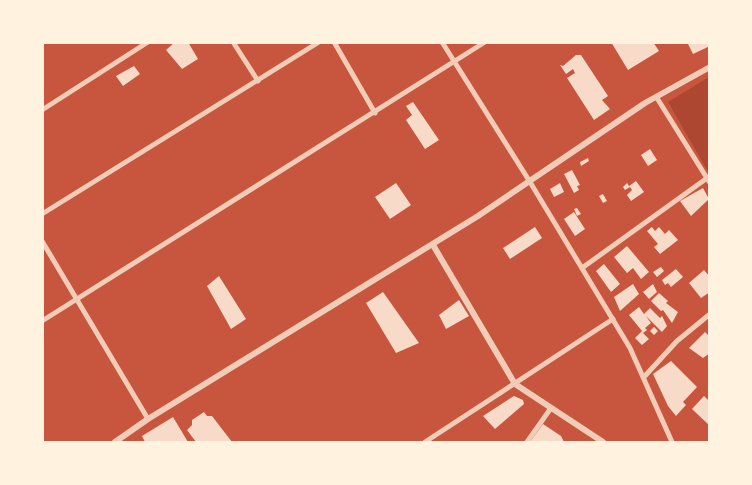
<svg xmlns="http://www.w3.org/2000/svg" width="752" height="485" font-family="'Roboto Serif',serif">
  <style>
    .green { fill: #ae4732 }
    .building { fill: #f7dbc8 }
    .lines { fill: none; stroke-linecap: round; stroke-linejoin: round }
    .minor { stroke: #f1ccb7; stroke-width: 5 }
    .tertiary { stroke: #f1ccb7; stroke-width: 6 }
  </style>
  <rect width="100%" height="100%" fill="#c8553d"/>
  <!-- green -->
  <polygon class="green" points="709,77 710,169 707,170 668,102"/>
  <!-- building -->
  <g class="building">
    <polygon points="175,42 188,42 198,59 182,69 166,50"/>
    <polygon points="611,42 653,42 659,51 628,70"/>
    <polygon points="687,42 710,42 710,46 693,54"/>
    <polygon points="576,55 581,55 608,96 602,100 610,109 594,120 567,78 575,73 573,69 566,74 560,65 563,66"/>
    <polygon points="134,66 140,74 123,86 116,76"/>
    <polygon points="413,102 439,140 425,149 406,120 412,115 406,106"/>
    <polygon points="650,149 657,160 648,166 641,155"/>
    <polygon points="588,158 589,161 581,166 580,162"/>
    <polygon points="572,170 580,185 577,186 579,190 574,193 564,174"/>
    <polygon points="636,181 644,192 631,201 627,195 632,190 630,187 625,190 623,187 627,183 629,186"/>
    <polygon points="396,183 411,205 390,219 375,197"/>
    <polygon points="560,183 564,192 554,197 550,189"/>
    <polygon points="703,188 709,199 691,216 680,201"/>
    <polygon points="603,194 607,201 603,203 599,196"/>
    <polygon points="577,208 581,214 577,216 574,209"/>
    <polygon points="574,212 585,229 575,236 564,219"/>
    <polygon points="535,227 542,238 510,259 503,248"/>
    <polygon points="652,227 655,231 659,227 665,234 669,230 678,240 660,254 654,247 658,244 647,231"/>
    <polygon points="627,246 649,272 641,279 633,268 627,273 614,257"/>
    <polygon points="604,264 620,284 611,292 596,271"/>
    <polygon points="661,267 664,271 657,277 653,272"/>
    <polygon points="676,269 683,277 671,287 668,283 665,285 662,280"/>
    <polygon points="704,270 710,277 710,292 701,298 689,283"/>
    <polygon points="219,276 246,319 231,329 207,286"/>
    <polygon points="633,284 639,294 620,311 614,297"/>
    <polygon points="653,284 657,292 649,299 643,292"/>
    <polygon points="383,292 419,343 396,353 366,303"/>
    <polygon points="659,293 668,301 666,303 678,312 672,323 663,310 661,311 651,301"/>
    <polygon points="459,300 469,316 446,329 439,315"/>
    <polygon points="639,307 644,314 650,308 660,318 662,316 667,326 662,332 646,316 651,323 645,328 647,330 643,333 649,339 642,345 635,338 642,331 629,315"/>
    <polygon points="654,327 658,331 654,335 650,331"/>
    <polygon points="705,332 710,337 710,353 703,358 689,348"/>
    <polygon points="671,361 697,387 683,402 686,405 676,416 668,406 653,374"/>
    <polygon points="514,396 523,400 524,404 495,429 483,416"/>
    <polygon points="704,396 710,402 710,426 692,409"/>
    <polygon points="204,412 207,416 212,416 232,442 196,442 187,430 192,425 192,420"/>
    <polygon points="173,417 188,442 145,442 142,436"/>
    <polygon points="543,424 561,436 564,442 530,442"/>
  </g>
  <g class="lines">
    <!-- minor -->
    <g class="minor">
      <polyline points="233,42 258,81"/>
      <polyline points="334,42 375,113"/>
      <polyline points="442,42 530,182 630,348 672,442"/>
      <polyline points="657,98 710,183"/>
      <polyline points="42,110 148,42"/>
      <polyline points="42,214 319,42"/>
      <polyline points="42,241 148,419"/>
      <polyline points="582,268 710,176"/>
      <polyline points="42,321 485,42"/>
      <polyline points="644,377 677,341 710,314"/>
      <polyline points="425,442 613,319"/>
      <polyline points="527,442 551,408"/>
    </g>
    <!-- tertiary -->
    <g class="tertiary">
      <polyline points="433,245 515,384 603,442"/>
      <polyline points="115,442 148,419 478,216 645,103 710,67"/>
    </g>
  </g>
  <!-- border -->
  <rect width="752" height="485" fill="none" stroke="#fff3e0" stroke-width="88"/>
</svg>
